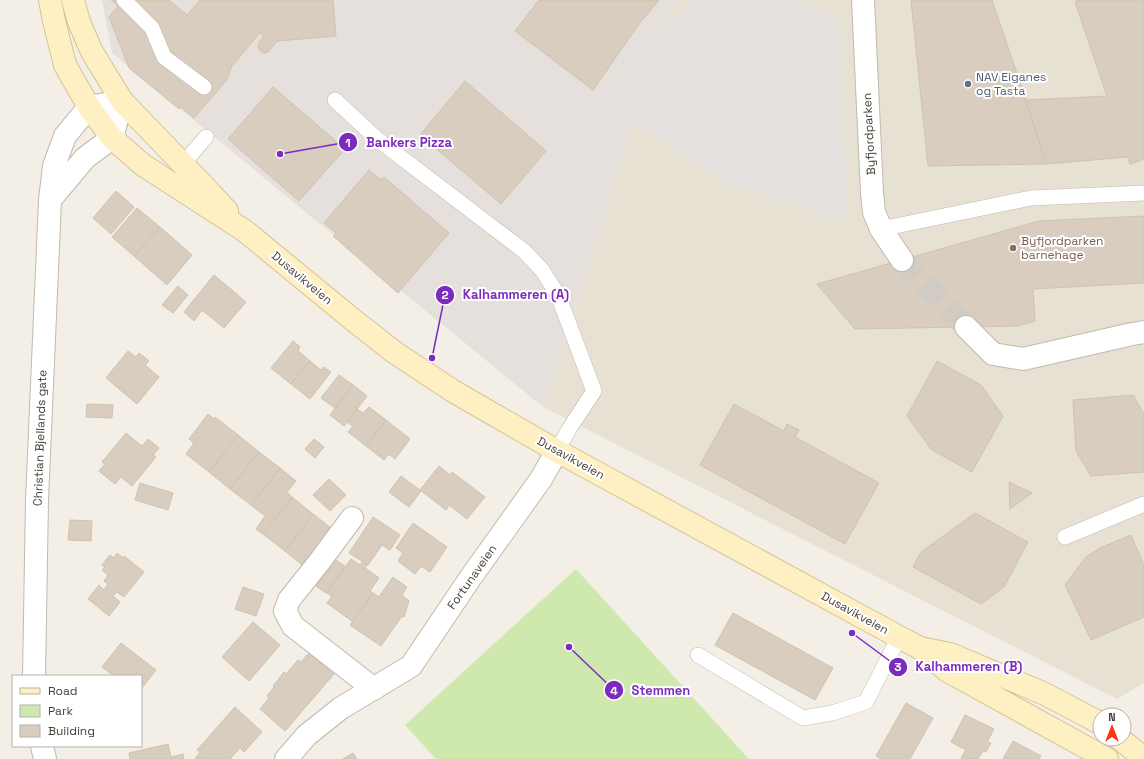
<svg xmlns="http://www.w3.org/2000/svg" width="1144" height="759" font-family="'Space Grotesk',sans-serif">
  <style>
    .residential { fill: #e7e1d4 }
    .industrial { fill: #e5e0db }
    .green { fill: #cee8ae }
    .parking { fill: #e4e1de }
    .building { fill: #d8cdbe; stroke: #d0c2ae }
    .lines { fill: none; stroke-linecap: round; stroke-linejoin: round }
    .street-tunnel { stroke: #d0ccc3; stroke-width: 22; stroke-dasharray: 22 11; stroke-linecap: butt }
    .lane-casing { stroke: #c2b9ab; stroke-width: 16 }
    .street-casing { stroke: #c2b9ab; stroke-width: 24 }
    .secondary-casing { stroke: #d4c395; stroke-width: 24 }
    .lane { stroke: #fff; stroke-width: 15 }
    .street { stroke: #fff; stroke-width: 22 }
    .secondary { stroke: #fff0c4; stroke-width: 22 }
    .service-dot { fill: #5c6f8a; stroke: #fff; stroke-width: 1.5 }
    .education-dot { fill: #8d6e63; stroke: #fff; stroke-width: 1.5 }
    .labels { text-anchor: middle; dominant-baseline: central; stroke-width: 4; stroke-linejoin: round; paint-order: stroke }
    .service-label { font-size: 12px; fill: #4e5e75; stroke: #fff; text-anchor: start }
    .street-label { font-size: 12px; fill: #463f35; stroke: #fff }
    .education-label { font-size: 12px; fill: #785e54; stroke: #fff; text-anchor: start }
    .leader { fill: none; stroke: #7b2cbf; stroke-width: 1.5 }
    .callout-dot { fill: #7b2cbf; stroke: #fff; stroke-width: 1.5 }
    .mark-label { font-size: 12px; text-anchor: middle; font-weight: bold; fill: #fff }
    .callout-label { font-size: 13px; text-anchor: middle; font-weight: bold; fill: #7b2cbf; stroke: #fff; stroke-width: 4; stroke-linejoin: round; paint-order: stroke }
  </style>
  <rect width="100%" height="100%" fill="#f3efe6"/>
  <!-- residential -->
  <polygon class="residential" points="674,0 1144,0 1144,683 1117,699 543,407"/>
  <!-- industrial -->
  <polygon class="industrial" points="102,0 674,0 543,407 112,53"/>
  <!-- green -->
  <polygon class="green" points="576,569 749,759 436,759 405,725"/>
  <!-- parking -->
  <polygon class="parking" points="690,0 794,0 838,18 848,222 728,183 606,104"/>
  <!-- building -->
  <g class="building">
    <polygon points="111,0 169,0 187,15 200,0 333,0 336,36 278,41 278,40 268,52 263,53 260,51 258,47 259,43 264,36 260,33 232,66 226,81 194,118 181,107 179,109 129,68 109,17 118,6"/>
    <polygon points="539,0 659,0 639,24 593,90 515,31"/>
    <polygon points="911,0 992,0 1026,100 1046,164 928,166"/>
    <polygon points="1078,0 1144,0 1144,159 1130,164 1128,157 1046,164 1026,100 1107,96 1075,2"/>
    <polygon points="465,81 546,151 501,204 420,135"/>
    <polygon points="273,87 345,149 299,201 228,139"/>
    <polygon points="369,170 381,180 384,177 449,233 398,293 333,236 336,233 324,223"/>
    <polygon points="116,191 134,207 111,234 93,218"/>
    <polygon points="137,208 160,227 134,256 112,237"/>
    <polygon points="1144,216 1144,283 1033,289 1035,321 1018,326 855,329 817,284 1039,221"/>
    <polygon points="160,227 192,255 167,285 134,256"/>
    <polygon points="214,275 246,302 224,328 202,310 194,321 184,312"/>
    <polygon points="178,286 188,295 173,313 162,305"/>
    <polygon points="293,341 300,347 298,351 310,361 291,384 271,368"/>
    <polygon points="128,351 136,357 139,353 149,361 145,365 159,377 137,404 106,378"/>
    <polygon points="310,361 321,370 324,367 331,372 310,399 291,384"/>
    <polygon points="937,361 981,385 1003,416 972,472 932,450 907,416"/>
    <polygon points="339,375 353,385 335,408 321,398"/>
    <polygon points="353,385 367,396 344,426 330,415"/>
    <polygon points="1133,395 1144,414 1144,472 1091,476 1076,451 1073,400"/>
    <polygon points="87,404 113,405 112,418 86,417"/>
    <polygon points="734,404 784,431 787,424 799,430 795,437 879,483 845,544 700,465"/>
    <polygon points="369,407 386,420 366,446 348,432 353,426 347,422 357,409 363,413"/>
    <polygon points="208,414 214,419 215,417 238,435 209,472 186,454 194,443 189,439"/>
    <polygon points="386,420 410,439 395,459 389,454 384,460 366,446"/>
    <polygon points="126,433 142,446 148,439 159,448 153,455 156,457 132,486 121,477 115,484 99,471 105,464 102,462"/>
    <polygon points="238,435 259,452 230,489 209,472"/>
    <polygon points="314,439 324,447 315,458 305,449"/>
    <polygon points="259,452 280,468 251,505 230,489"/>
    <polygon points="439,466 450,475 452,472 485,497 467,519 449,505 446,510 420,490"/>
    <polygon points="280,468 296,481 287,492 292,497 263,534 256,529 265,516 251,505"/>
    <polygon points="401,476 421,491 409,507 389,492"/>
    <polygon points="329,479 346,495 330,511 313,495"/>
    <polygon points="1009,482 1032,493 1010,509"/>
    <polygon points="140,483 173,493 168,510 135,500"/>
    <polygon points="292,497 313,514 285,551 263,534"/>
    <polygon points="975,513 1028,542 1004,587 981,604 913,567 921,552"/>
    <polygon points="313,514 335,531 306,568 285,551"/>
    <polygon points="373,517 400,535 390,550 382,545 368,565 349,553"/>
    <polygon points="70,520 92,521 91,541 68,540"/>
    <polygon points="413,523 447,547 430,572 421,566 415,574 398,561 403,553 396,548"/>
    <polygon points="1131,535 1144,565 1144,617 1091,640 1065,585 1086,557 1100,548"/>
    <polygon points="117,553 123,558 124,556 144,572 124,597 117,592 113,596 120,602 109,616 88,599 99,585 104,590 108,584 104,581 108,575 102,570 105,567 102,565 110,555 114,558"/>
    <polygon points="334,559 345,566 326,593 316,586"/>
    <polygon points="351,559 360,565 362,562 367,565 365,568 379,578 370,591 373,593 353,622 327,603 332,596 327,593"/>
    <polygon points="393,577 407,587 402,595 409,601 404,617 402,616 381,646 350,625 373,593 379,597"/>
    <polygon points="243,587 264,594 256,616 235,609"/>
    <polygon points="733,613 833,668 815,700 715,645"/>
    <polygon points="253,622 280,645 249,681 222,657"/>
    <polygon points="121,643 156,670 141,689 141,676 114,676 102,667"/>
    <polygon points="309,653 334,674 285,731 260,709 269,698 267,696 274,687 273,686 284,672 286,674 298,660 301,662"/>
    <polygon points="906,703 933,718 910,759 881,759 876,756"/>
    <polygon points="235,707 262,732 244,752 240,748 230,759 195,759 200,752 197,750"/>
    <polygon points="965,715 994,729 987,742 991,743 986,752 983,751 978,759 961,758 966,750 951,742"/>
    <polygon points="1013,741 1041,756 1039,759 1003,759"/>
    <polygon points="168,744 171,757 183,754 184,759 130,759 129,753"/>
    <polygon points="353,753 357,759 343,759"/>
  </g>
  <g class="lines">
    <!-- street-tunnel -->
    <polyline class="street-tunnel" points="902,260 966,327"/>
    <!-- lane casing -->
    <g class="lane-casing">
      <g id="lane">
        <polyline points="124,0 152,28 164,57 204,87"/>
        <polyline points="335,100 377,139 524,251 542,270 558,295 594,391 569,429 557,451"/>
        <polyline points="183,164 206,137"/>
        <polyline points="881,229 1031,198 1144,193"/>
        <polyline points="1065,537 1144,504"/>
        <polyline points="698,655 803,718 832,713 866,702 899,637"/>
      </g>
    </g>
    <!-- street casing -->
    <g class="street-casing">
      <g id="street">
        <polyline points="863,0 872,193 874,212 881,229 902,260"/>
        <polyline points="966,327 993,354 1023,359 1132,334 1144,332"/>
        <polyline points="352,518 320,561 289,600 285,611 293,626 374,689"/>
        <polyline points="34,676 37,500 50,200 54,166 65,136 89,107 122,101 112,138 85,158 50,200"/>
        <polyline points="42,746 45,759"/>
        <polyline points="286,759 307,735 341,708 411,666 471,577 541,479 557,451"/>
      </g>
    </g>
    <!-- secondary casing -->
    <g class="secondary-casing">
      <g id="secondary">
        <polyline points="50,0 54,21 65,65 89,107 112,138 143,165 245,231 352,319 394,352 453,391 557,451 899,637 920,648 950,654 1045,694 1100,723"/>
        <polyline points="73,0 79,22 92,52 122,101 201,183 227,211"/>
        <polyline points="921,648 946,670 1107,759"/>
        <polyline points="1120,739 1144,758"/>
      </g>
    </g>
    <!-- lane -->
    <use href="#lane" class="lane"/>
    <!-- street -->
    <use href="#street" class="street"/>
    <!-- secondary -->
    <use href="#secondary" class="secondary"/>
  </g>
  <!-- markers -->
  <circle class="service-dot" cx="968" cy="84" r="4"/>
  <circle class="education-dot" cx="1013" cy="248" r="4"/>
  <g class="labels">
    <!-- service labels -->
    <g class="service-label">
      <text x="976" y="77">NAV Eiganes<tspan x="976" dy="14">og Tasta</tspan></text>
    </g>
    <!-- street labels -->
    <g class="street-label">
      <text transform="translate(869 134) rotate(-93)">Byfjordparken</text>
      <text transform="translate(302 278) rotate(40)">Dusavikveien</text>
      <text transform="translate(40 438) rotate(-88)">Christian Bjellands gate</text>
      <text transform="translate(571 458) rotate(29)">Dusavikveien</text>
      <text transform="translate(472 577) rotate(-55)">Fortunaveien</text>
      <text transform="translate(855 613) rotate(29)">Dusavikveien</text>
    </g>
    <!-- education labels -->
    <g class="education-label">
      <text x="1021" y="241">Byfjordparken<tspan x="1021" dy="14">barnehage</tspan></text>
    </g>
  </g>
  <!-- callouts -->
  <path class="leader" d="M280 154L348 142M432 358L445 295M852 633L898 667M569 647L614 690"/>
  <g class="callout-dot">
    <circle cx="280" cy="154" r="4"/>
    <circle cx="432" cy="358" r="4"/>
    <circle cx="852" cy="633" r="4"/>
    <circle cx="569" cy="647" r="4"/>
    <circle cx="348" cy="142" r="10"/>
    <circle cx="445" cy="295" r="10"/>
    <circle cx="898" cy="667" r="10"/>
    <circle cx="614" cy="690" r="10"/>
  </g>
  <g class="mark-label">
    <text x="348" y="147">1</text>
    <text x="445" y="299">2</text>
    <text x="898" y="671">3</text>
    <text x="614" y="695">4</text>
  </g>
  <g class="callout-label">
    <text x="409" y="147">Bankers Pizza</text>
    <text x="516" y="299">Kalhammeren (A)</text>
    <text x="969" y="671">Kalhammeren (B)</text>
    <text x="661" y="695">Stemmen</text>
  </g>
  <!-- legend -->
  <rect x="12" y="675" width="130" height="72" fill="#ffffff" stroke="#b5b2ae"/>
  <rect x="20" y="688" width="20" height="6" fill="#fff0c4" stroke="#b5b2ae"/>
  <text x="48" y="695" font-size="12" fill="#463f35">Road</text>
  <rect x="20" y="705" width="20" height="12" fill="#cee8ae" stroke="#b5b2ae"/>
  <text x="48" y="715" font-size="12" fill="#463f35">Park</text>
  <rect x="20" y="725" width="20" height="12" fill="#d8cdbe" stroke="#b5b2ae"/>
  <text x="48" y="735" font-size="12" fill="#463f35">Building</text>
  <!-- north arrow -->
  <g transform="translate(1112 727)"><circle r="19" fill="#ffffff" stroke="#b5b2ae"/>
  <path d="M0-3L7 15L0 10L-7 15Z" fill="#fc3414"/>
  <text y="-6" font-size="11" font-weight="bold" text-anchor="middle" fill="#463f35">N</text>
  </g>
</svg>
